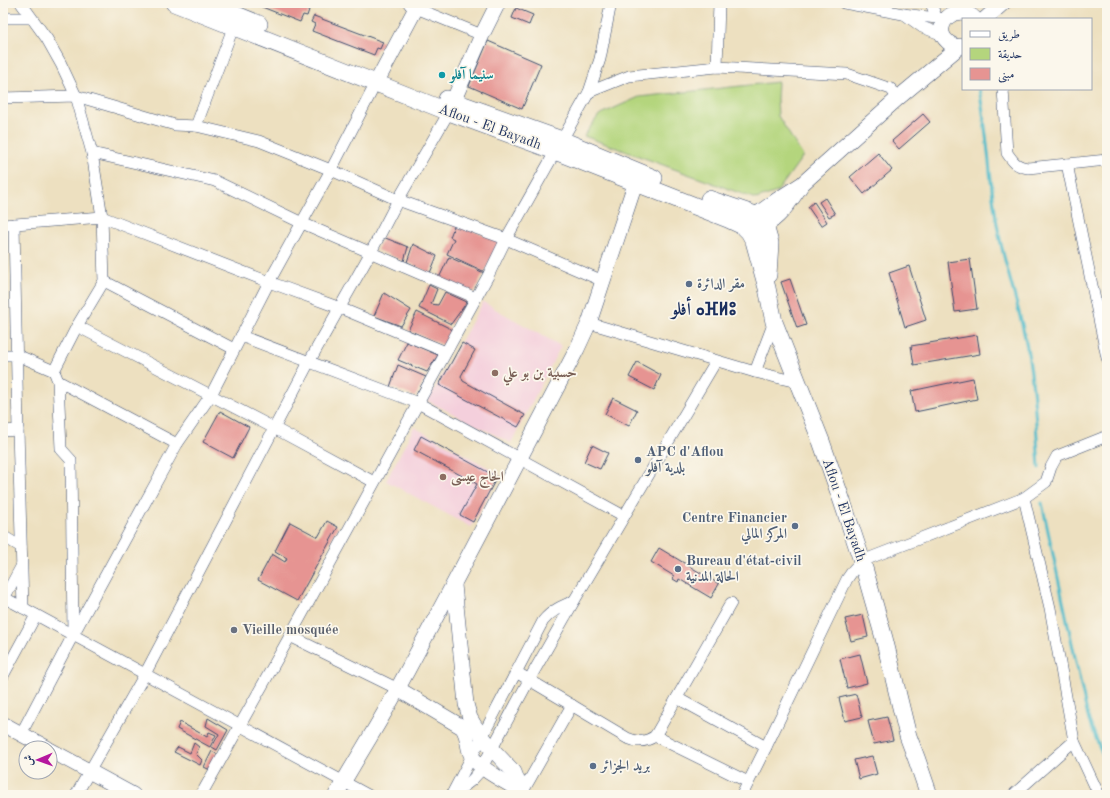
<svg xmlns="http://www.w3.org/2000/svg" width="1110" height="798" font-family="'Old Standard TT',Amiri,'Noto Sans Tifinagh',serif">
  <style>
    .built { fill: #f4cfdc }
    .green { fill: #b4d57d; stroke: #68826e }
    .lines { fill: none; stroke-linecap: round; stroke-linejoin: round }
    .stream { stroke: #50bccb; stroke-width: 3 }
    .building { fill: #e69492 }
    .street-casing { stroke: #3a4a6d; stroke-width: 12 }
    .secondary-casing { stroke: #3a4a6d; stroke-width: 16 }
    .primary-casing { stroke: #3a4a6d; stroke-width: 18 }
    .street { stroke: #fff; stroke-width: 11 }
    .secondary { stroke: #fff; stroke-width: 15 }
    .primary { stroke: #fff; stroke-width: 17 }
    .culture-dot { fill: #0f9aa8; stroke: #fbf7ec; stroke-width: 1.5 }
    .service-dot { fill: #5c6f8a; stroke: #fbf7ec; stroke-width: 1.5 }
    .education-dot { fill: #8d6e63; stroke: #fbf7ec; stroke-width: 1.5 }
    .worship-dot { fill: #6b7280; stroke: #fbf7ec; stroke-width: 1.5 }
    .labels { text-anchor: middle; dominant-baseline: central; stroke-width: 3.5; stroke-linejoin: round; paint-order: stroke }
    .culture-label { font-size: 14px; font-weight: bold; fill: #0d838f; stroke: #fbf7ec; text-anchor: start }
    .street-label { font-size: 14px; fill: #1b2f5e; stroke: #fbf7ec }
    .service-label { font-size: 14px; font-weight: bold; fill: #4e5e75; stroke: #fbf7ec; text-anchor: start }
    .education-label { font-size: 14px; font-weight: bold; fill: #785e54; stroke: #fbf7ec; text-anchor: start }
    .worship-label { font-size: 14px; font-weight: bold; fill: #5b616d; stroke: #fbf7ec; text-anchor: start }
    .district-label { font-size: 18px; font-weight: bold; fill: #1b2f5e; stroke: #fbf7ec }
  </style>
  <rect width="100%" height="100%" fill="#fbf7ec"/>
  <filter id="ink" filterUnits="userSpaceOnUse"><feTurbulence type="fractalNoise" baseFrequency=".025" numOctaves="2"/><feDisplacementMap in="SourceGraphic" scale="8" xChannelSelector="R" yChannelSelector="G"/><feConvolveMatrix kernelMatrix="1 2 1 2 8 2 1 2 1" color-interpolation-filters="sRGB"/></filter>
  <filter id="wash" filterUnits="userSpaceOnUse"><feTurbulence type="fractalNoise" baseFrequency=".012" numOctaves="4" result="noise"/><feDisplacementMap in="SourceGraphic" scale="16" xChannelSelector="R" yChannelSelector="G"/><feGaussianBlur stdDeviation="0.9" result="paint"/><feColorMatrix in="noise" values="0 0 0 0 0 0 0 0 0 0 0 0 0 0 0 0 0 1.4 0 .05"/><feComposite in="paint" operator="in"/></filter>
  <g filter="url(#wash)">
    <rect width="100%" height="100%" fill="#ede0c0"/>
    <!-- built -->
    <g class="built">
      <polygon points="483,302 561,346 511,443 428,401"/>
      <polygon points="414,427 500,474 471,527 386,481"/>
    </g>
    <!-- green -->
    <polygon class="green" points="778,82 777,99 778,116 803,156 777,192 756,199 584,136 599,115 639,97"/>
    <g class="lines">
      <!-- stream -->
      <g class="stream">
        <path d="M 979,89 C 988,133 989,179 997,224 C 1003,261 1016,296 1024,333 C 1034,377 1036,423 1039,468"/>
        <polyline points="1042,503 1085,704 1089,721 1107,765"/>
      </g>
    </g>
    <g id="blocks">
      <!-- building -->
      <g class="building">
        <polygon points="252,3 292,3 309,10 307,16 303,15 300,22"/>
        <polygon points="516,8 533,15 529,25 512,18"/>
        <polygon points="314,16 383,42 380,49 377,48 374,55 312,31 315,24 311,22"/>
        <polygon points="488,41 541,64 522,109 469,86"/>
        <polygon points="923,114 930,122 899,149 892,141"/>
        <polygon points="878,153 892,170 864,194 850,177"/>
        <polygon points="825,198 835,214 829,217 819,202"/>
        <polygon points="814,202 827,222 821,226 808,207"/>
        <polygon points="455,224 500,241 485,272 447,254 454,239 450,237"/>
        <polygon points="383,237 408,247 404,261 377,250"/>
        <polygon points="413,244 437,256 430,273 407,262"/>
        <polygon points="449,257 484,273 474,292 439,278"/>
        <polygon points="970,259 977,309 955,312 948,262"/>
        <polygon points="909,266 926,320 905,327 889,273"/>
        <polygon points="790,279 806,325 797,328 781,282"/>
        <polygon points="429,285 437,289 431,304 438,305 445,292 467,302 451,324 419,308"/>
        <polygon points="384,293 411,310 401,326 374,316"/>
        <polygon points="417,312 453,330 445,346 408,330"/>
        <polygon points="977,335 980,354 914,365 911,346"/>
        <polygon points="407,342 438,355 427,372 398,360"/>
        <polygon points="462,343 475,350 461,376 463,381 525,415 518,427 439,385"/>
        <polygon points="637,362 661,375 654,390 629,377"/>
        <polygon points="398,365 426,377 415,397 390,387"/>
        <polygon points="973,378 977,399 915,412 911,391"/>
        <polygon points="613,398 637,410 629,426 605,414"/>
        <polygon points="220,411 249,427 233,458 203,442"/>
        <polygon points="421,436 497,477 473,522 460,515 477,484 414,450"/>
        <polygon points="592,445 608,453 600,469 584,462"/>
        <polygon points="327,521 338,527 297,601 258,580 272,554 285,562 287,558 275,551 290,522 318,537"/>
        <polygon points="659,548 719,584 711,598 679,579 678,582 673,579 674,576 651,562"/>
        <polygon points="863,615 868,637 851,641 845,619"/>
        <polygon points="860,654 867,683 847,688 840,659"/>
        <polygon points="856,694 862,717 845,721 839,698"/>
        <polygon points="887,717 893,740 874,744 868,721"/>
        <polygon points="208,718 228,730 217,750 212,747 219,734 206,726"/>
        <polygon points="180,722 207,737 209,732 216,735 210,747 177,729"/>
        <polygon points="194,743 199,747 196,754 202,760 200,765 174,752 178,747 190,753"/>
        <polygon points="212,751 218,755 210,770 204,767"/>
        <polygon points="872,756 877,774 859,779 854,760"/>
      </g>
    </g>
  </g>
  <g filter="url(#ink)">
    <use href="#blocks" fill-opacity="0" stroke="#3a4a6d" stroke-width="1"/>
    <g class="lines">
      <!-- street casing -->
      <g class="street-casing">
        <g id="street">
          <polyline points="21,3 47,39 61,64 76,96 92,153 102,217 104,281 77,326 54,371"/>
          <polyline points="844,3 903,14 945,19"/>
          <polyline points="931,3 936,17"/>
          <polyline points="416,8 482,35"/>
          <polyline points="904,14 922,27 943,35"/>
          <polyline points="3,18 31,18"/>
          <polyline points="717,67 719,3"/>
          <path d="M 1003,89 L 1007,153 C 1014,163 1016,166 1028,168 L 1107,160"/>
          <polyline points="589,92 629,76 717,67 847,74 891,89 898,98"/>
          <polyline points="3,98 76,96 175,125 196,126 259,141 331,170 398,200 506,239 603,281"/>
          <polyline points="196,126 236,20"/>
          <polyline points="92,153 215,181 302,223 476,298"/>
          <polyline points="1067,164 1107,358"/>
          <polyline points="3,225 102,217 269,282 340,308 446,352"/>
          <polyline points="104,281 234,349"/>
          <polyline points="589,323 755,372 774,322"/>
          <polyline points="77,326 274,428 374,482"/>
          <polyline points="241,336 418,403 624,516"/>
          <polyline points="3,355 17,355 54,371 58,381 61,449 71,460 73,634"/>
          <polyline points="755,372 797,382"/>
          <polyline points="58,381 177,444"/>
          <polyline points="18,430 23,608"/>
          <polyline points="3,431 18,430 14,224"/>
          <polyline points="1024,498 1050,608 1074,741 1099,795"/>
          <polyline points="3,536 21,547"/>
          <polyline points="3,597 368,795"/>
          <polyline points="3,600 21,567"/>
          <path d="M 516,672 L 627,738 C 638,743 646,742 655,736 L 731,603"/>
          <polyline points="3,676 36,615"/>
          <polyline points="398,689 290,636 488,276 506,239 589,92 600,59 611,3"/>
          <polyline points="677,698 766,747"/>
          <polyline points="21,734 73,635 177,444 211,395 269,282 331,170 376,83"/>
          <polyline points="655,736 748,782"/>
          <polyline points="522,793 572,705"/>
          <path d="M 452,794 L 543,621 C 552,610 562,606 574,601"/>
          <polyline points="76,795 145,674 309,362 371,252 398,200 449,112"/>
          <polyline points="201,795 290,636"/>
          <polyline points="453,795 472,780 480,771 529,680 574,601 716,361"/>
          <polyline points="742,795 766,747 847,579 854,569 862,561 1024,498 1046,482 1051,467 1057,456 1107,436"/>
          <polyline points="1013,795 1074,741"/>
        </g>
      </g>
      <!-- secondary casing -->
      <g class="secondary-casing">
        <g id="secondary">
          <polyline points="985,19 1003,3"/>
          <path d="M 963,46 C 958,47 952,46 948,42 C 929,26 957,0 975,19"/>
          <polyline points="376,83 416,8 411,3"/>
          <polyline points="449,111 482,35 498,3"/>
          <path d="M 802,184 C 787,206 776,225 749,232 L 751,222 L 756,215 L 777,200 L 802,184 L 898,98 L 959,47"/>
          <polyline points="454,585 466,704 470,718 474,725 492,749 514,772 522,793"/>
          <path d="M 398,689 L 462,727 C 470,737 466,749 473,758 C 483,772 510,783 524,794"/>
          <polyline points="3,724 47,748"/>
          <polyline points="50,750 133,795"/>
          <path d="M 336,795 C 356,759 379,724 398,688 C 459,575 518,462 577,349 L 589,323 L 639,172"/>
        </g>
      </g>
      <!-- primary casing -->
      <g class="primary-casing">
        <g id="primary">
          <polyline points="174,3 449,112 555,151 728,219 743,226 749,232 754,241 767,288 774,322 821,441 842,501 862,561 884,638 908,736 917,760 929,795"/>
          <polyline points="207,3 259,24"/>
          <polyline points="447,99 562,140 654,178"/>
          <polyline points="709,199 756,215 764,222 770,243 768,275"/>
        </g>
      </g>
      <!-- street -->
      <use href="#street" class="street"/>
      <!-- secondary -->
      <use href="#secondary" class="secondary"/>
      <!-- primary -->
      <use href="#primary" class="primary"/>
    </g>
  </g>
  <!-- markers -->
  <circle class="culture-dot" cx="442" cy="75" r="4"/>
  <g class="service-dot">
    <circle cx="689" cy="284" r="4"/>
    <circle cx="638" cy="460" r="4"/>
    <circle cx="795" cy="526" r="4"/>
    <circle cx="678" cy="569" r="4"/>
    <circle cx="593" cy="766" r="4"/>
  </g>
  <g class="education-dot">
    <circle cx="495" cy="373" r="4"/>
    <circle cx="443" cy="477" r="4"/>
  </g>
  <circle class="worship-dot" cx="234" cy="630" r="4"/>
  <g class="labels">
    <!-- culture labels -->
    <g class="culture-label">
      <text x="450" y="75">سنيما آفلو</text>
    </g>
    <!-- street labels -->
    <g class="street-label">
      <text transform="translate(490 127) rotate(20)">Aflou - El Bayadh</text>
      <text transform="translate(844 510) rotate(71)">Aflou - El Bayadh</text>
    </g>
    <!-- service labels -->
    <g class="service-label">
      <text x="697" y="284">مقر الدائرة</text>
      <text x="646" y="452">APC d'Aflou<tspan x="646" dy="16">بلدية آفلو</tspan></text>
      <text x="787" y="518" text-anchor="end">Centre Financier<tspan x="787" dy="16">المركز المالي</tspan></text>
      <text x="686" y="561">Bureau d'état-civil<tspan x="686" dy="16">الحالة المدنية</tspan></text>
      <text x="601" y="766">بريد الجزائر</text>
    </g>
    <!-- education labels -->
    <g class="education-label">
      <text x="503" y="373">حسبية بن بو علي</text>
      <text x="451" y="477">الحاج عيسى</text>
    </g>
    <!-- worship labels -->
    <g class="worship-label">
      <text x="242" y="630">Vieille mosquée</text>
    </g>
    <!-- district labels -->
    <g class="district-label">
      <text x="704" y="310">أفلو ⴰⴼⵍⵓ</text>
    </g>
  </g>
  <!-- margin -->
  <rect width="1110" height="798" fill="none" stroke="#fbf7ec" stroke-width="16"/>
  <!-- legend -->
  <rect x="962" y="18" width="130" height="72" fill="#fbf7ec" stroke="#a1a7b3"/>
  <rect x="970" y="31" width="20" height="6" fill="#ffffff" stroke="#a1a7b3"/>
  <text x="998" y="38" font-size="12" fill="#1b2f5e">طريق</text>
  <rect x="970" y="48" width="20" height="12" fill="#b4d57d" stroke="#a1a7b3"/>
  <text x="998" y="58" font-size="12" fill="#1b2f5e">حديقة</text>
  <rect x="970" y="68" width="20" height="12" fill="#e69492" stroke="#a1a7b3"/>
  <text x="998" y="78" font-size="12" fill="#1b2f5e">مبنى</text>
  <!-- north arrow -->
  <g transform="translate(38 760) rotate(268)"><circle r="19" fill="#fbf7ec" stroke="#a1a7b3"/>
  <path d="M0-3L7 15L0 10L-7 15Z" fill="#b5179e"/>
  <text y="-6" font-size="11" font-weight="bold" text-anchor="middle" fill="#1b2f5e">ش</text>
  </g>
</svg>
